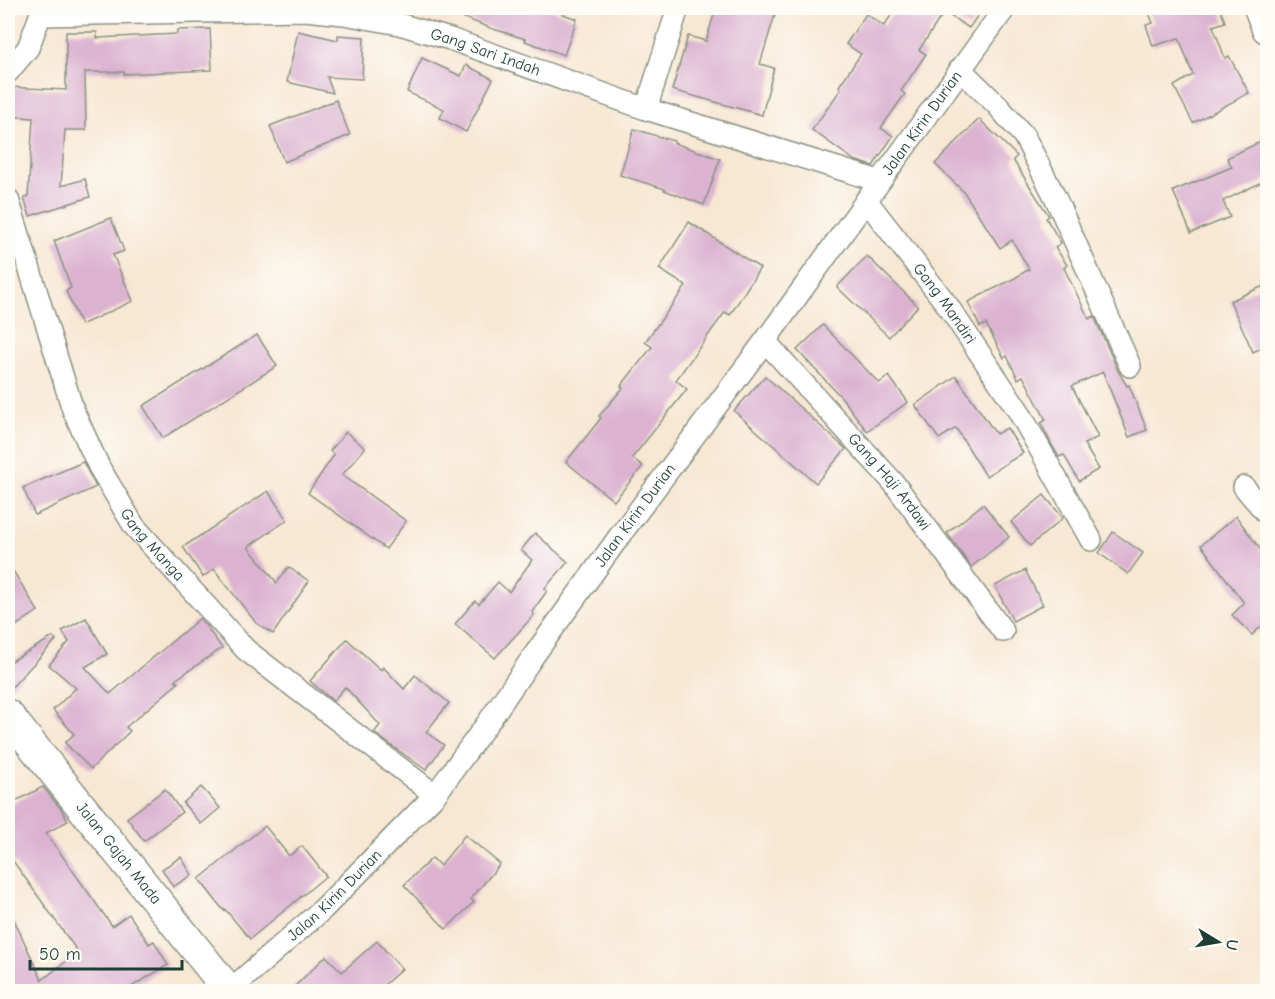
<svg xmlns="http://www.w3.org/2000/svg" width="1275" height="999" font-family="'Comic Neue',sans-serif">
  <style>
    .building { fill: #dbb2d0 }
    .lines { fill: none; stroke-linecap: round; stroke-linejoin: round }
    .street-casing { stroke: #8b9284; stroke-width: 24 }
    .secondary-casing { stroke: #8b9284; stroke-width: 33 }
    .highway-casing { stroke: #8b9284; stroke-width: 36 }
    .street { stroke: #fff; stroke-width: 21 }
    .secondary { stroke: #fff; stroke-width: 30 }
    .highway { stroke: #fff; stroke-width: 33 }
    .labels { text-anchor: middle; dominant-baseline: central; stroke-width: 6; stroke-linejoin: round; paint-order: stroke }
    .street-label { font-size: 16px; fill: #1f3d34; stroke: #fdfcf7 }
  </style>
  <rect width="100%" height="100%" fill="#fdfcf7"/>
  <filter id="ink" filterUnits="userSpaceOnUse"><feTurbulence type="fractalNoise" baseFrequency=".0167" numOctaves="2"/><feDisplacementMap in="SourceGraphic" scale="12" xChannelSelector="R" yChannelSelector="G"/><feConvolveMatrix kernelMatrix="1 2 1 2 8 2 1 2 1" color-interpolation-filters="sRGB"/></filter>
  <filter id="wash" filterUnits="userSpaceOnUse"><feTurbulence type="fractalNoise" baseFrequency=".008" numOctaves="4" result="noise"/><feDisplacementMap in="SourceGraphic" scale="24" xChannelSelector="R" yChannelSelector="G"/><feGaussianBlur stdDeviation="1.35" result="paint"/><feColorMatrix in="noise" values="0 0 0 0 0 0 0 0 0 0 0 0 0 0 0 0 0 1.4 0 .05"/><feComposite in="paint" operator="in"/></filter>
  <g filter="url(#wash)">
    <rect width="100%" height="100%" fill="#f7e7d3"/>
    <g id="blocks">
      <!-- building -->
      <g class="building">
        <polygon points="441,8 546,8 577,19 564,55 525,41 526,39 493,29 441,9"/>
        <polygon points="716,8 777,8 760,64 774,68 762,115 672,90 688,36 706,41"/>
        <polygon points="896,8 983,8 969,28 944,12 919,50 926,54 901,91 905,94 881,128 893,136 873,166 854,160 812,130 841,89 839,86 861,54 846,44 866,14 884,26"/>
        <polygon points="1147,8 1220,8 1225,22 1213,26 1225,58 1229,56 1249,93 1193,123 1174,86 1193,75 1179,38 1153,46 1146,25 1153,23"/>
        <polygon points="210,29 212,70 124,74 124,72 85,72 86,130 65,130 61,186 85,179 90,197 30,216 24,198 28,197 33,118 8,116 8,87 66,90 66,32 97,32 97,38 177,34 177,30"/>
        <polygon points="298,31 338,40 338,35 364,37 362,79 327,77 333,93 287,82"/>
        <polygon points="422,58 461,76 466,65 493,79 466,132 440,118 444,109 407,92"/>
        <polygon points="336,100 350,135 284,162 270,126"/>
        <polygon points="979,119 1017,156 1013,160 1049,216 1046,218 1061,243 1055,247 1067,265 1064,268 1089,319 1094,316 1118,371 1127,386 1129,385 1147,430 1129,437 1103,372 1072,386 1098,437 1084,444 1099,469 1079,481 1064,455 1059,457 1051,443 1041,423 1046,420 1023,376 1018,379 1007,356 1004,358 986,324 980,327 968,302 1015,278 1029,269 1012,240 1000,248 964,192 935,164"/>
        <polygon points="634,129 674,141 674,143 720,159 704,205 664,190 665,189 620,175"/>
        <polygon points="1268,138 1268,179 1223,201 1230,217 1191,233 1173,191 1232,167 1227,158"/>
        <polygon points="111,218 124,251 113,255 133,301 81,325 66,291 71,288 54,241"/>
        <polygon points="689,222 760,268 730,315 725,312 676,380 687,389 632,458 643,466 614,501 566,462 601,418 599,416 623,388 621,386 652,347 645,342 686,286 659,269"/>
        <polygon points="867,256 918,306 889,337 837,287"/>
        <polygon points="1268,284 1268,345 1253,352 1230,301"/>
        <polygon points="823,325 879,383 889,376 908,402 867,431 842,398 797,350"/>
        <polygon points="257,335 277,366 163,438 143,406"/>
        <polygon points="765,376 846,449 816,483 734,411"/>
        <polygon points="956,376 996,434 1007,428 1023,453 986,476 956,428 939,439 915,405"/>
        <polygon points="346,432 365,448 342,475 406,521 386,549 308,493 334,455 330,451"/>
        <polygon points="83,462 96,487 35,515 23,488"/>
        <polygon points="268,491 287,520 248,547 277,583 288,567 309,581 273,634 256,623 214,569 203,577 183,547"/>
        <polygon points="1044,495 1063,518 1030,546 1011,522"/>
        <polygon points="983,504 1009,537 971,567 947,533"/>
        <polygon points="1236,516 1268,560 1268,620 1252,635 1232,615 1244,603 1201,545"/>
        <polygon points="1113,532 1143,553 1128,574 1099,553"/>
        <polygon points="535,533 568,562 544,589 547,591 532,612 534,615 495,658 455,624 475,601 479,604 498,582 509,592 532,560 521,550"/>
        <polygon points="8,563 38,611 8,631"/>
        <polygon points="1025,570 1043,605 1013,621 995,586"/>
        <polygon points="86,618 107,654 85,667 110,694 200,618 222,648 175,680 178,683 126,727 130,731 91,769 65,743 74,734 53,710 76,688 49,665 69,642 62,631"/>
        <polygon points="53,637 56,640 8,691 8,663"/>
        <polygon points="347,639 381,670 383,667 404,689 415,675 449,703 426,732 444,745 426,770 374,733 380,725 345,687 333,701 310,681"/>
        <polygon points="43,787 61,809 68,821 46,833 112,926 129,914 149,944 154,941 168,965 123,992 17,992 8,971 8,907 42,980 78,952 8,854 8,805"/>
        <polygon points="201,787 220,808 201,824 183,803"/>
        <polygon points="165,789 182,812 144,841 127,818"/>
        <polygon points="265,826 289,856 302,846 326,876 250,939 225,909 224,911 199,879"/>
        <polygon points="465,835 500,864 471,899 474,902 446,929 404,885 432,858 440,866"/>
        <polygon points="181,857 192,875 173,887 162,869"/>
        <polygon points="377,941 402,969 376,992 289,992 326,956 342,972"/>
      </g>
    </g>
  </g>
  <g filter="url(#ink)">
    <use href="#blocks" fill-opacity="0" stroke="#8b9284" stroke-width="1.5"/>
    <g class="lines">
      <!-- street casing -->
      <g class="street-casing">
        <g id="street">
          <path id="s1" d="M 41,15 L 305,10 L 344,14 L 399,24 L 450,39 L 646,109 L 879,181"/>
          <polyline points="960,69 997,105 1024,136 1056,199 1130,366"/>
          <polyline points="8,72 28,48 43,8"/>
          <polyline points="646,109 678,8"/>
          <path id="s2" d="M 8,199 L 73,410 L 99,467 L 134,526 L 246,650 L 435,795"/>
          <path id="s3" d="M 866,200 L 945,302 L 1018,410 L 1091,540"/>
          <path id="s4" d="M 765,341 L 893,482 L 1003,631"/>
          <polyline points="1244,487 1268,515"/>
          <path id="s5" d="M 228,992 L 323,909 L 435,795 L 489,721 L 532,658 L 621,534 L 765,341 L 1005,8"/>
        </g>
      </g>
      <!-- secondary casing -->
      <g class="secondary-casing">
        <g id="secondary">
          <path id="s6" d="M 8,715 L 230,992"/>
        </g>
      </g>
      <!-- highway casing -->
      <g class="highway-casing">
        <polyline id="highway" points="1261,8 1268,27"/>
      </g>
      <!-- street -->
      <use href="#street" class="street"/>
      <!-- secondary -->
      <use href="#secondary" class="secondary"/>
      <!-- highway -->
      <use href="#highway" class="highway"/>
    </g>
  </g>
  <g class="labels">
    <!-- street labels -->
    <g class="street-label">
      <text stroke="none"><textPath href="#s1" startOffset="450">Gang Sari Indah</textPath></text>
      <text stroke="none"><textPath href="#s5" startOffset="1116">Jalan Kirin Durian</textPath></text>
      <text stroke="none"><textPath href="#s3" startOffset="130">Gang Mandiri</textPath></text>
      <text stroke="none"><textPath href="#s4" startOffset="188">Gang Haji Ardawi</textPath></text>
      <text stroke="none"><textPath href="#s5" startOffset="630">Jalan Kirin Durian</textPath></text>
      <text stroke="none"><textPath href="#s2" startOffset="378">Gang Manga</textPath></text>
      <text stroke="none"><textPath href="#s6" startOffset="177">Jalan Gajah Mada</textPath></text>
      <text stroke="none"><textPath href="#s5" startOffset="144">Jalan Kirin Durian</textPath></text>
    </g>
  </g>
  <!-- margin -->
  <rect width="1275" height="999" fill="none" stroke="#fdfcf7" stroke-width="30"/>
  <!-- north arrow -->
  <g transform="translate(1218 942) rotate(101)" stroke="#fdfcf7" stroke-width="4.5" paint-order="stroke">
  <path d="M0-4.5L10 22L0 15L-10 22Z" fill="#1f3d34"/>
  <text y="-9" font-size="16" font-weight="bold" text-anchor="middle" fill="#1f3d34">U</text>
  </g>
  <!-- scale -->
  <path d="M30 960v9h152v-9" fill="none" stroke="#1f3d34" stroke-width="3"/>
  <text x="39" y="960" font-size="18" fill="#1f3d34" stroke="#fdfcf7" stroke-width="4.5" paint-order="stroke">50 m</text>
</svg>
